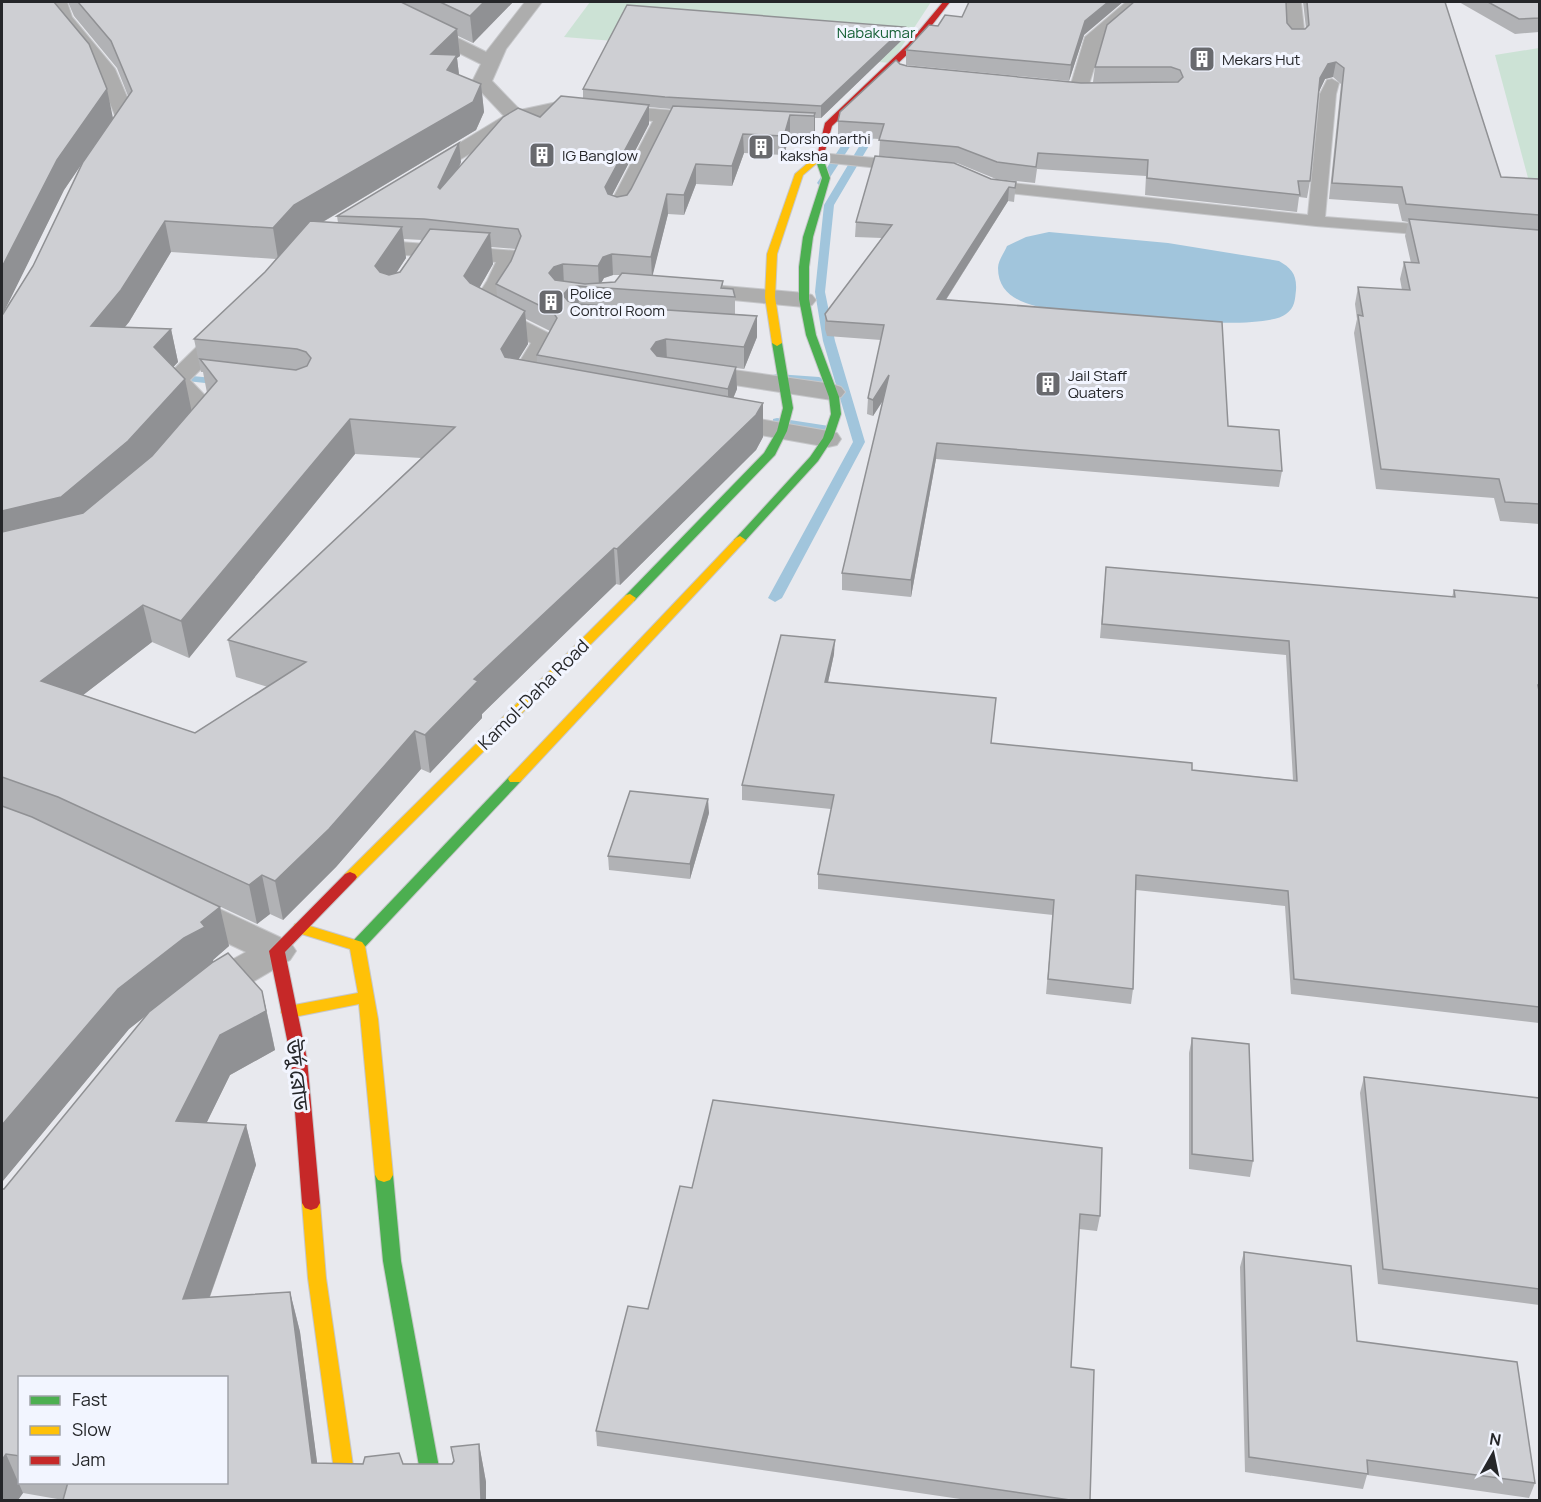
<svg xmlns="http://www.w3.org/2000/svg" width="1541" height="1502" font-family="Manrope,'Noto Sans Bengali',sans-serif">
  <style>
    .green { fill: #cce2d5 }
    .water { fill: #a1c5dc }
    .lines { fill: none; stroke-linecap: round; stroke-linejoin: round }
    .stream { fill: #a1c5dc; fill-rule: evenodd }
    .lane-casing { stroke: #c6c7ca; stroke-width: 2 }
    .street-casing { stroke: #c6c7ca; stroke-width: 2 }
    .fast-casing { stroke: #c6c7ca; stroke-width: 2 }
    .slow-casing { stroke: #c6c7ca; stroke-width: 2 }
    .jam-casing { stroke: #c6c7ca; stroke-width: 2 }
    .lane { fill: #adadad; fill-rule: evenodd }
    .street { fill: #adadad; fill-rule: evenodd }
    .fast { fill: #4caf50; fill-rule: evenodd }
    .slow { fill: #ffc107; fill-rule: evenodd }
    .jam { fill: #c62828; fill-rule: evenodd }
    .wall { fill: #b1b2b5; fill-rule: evenodd }
    .shaded-wall { fill: #909194 }
    .building { fill: #cecfd3; stroke: #909194; stroke-width: 1.5; fill-rule: evenodd }
    .labels { text-anchor: middle; dominant-baseline: central; stroke-width: 6; stroke-linejoin: round; paint-order: stroke }
    .far-park-label { font-size: 15px; fill: #176137; stroke: #f2f5ff }
    .far-poi-label { font-size: 15px; fill: #252629; stroke: #f2f5ff; text-anchor: start }
    .street-label { font-size: 18px; fill: #252629; stroke: #f2f5ff }
    .near-street-label { font-size: 21px; fill: #252629; stroke: #f2f5ff }
  </style>
  <rect width="100%" height="100%" fill="#e8e9ee"/>
  <!-- green -->
  <g class="green">
    <polygon points="590,2 931,2 891,63 564,37"/>
    <polygon points="1539,48 1539,219 1495,55"/>
  </g>
  <!-- water -->
  <path class="water" d="M 1049,232 L 1168,243 L 1279,261 C 1291,268 1297,274 1296,290 C 1295,299 1295,308 1286,314 C 1261,334 1097,314 1058,311 C 1033,306 998,301 998,268 C 998,261 1004,253 1007,246 L 1026,237 Z"/>
  <g class="lines">
    <!-- stream -->
    <g class="stream">
      <polygon points="858,120 866,122 825,185 819,185 817,183"/>
      <polygon points="875,120 883,122 834,205 825,292 835,341 865,442 782,598 775,602 768,598 853,442 823,341 815,292 824,205"/>
      <polygon points="777,374 819,377 825,380 819,383 773,379 773,375"/>
      <polygon points="182,375 223,379 229,382 223,385 178,380 176,378"/>
      <polygon points="777,418 829,426 835,430 829,434 773,425 773,419"/>
    </g>
    <!-- lane casing -->
    <g class="lane-casing">
      <g id="lane">
        <polygon points="1332,79 1339,83 1336,94 1325,217 1441,226 1447,227 1450,231 1447,235 1441,236 1316,226 991,191 976,185 974,182 982,177 994,181 1308,215 1320,94 1327,80"/>
        <polygon points="819,153 907,161 915,166 907,171 813,161 811,158 813,155"/>
      </g>
    </g>
    <!-- street casing -->
    <g class="street-casing">
      <g id="street">
        <polygon points="51,2 67,2 72,17 115,69 136,118 115,149 108,151 101,149 98,145 116,118 97,70 54,18"/>
        <polygon points="354,2 378,2 401,10 486,52 525,2 542,2 506,49 492,81 520,110 562,101 713,114 720,116 723,120 720,124 713,126 672,122 630,208 627,213 619,215 611,213 608,208 653,121 562,113 523,122 429,178 422,180 415,178 411,174 415,170 504,116 472,82 481,64 389,18 357,6"/>
        <polygon points="1126,2 1145,2 1103,39 1086,94 1079,96 1034,91 1031,87 1034,83 1041,81 1071,84 1085,37"/>
        <polygon points="1283,2 1301,2 1305,38 1302,42 1290,42 1287,38"/>
        <polygon points="361,239 518,251 521,256 511,281 495,306 554,336 557,341 535,379 546,382 550,387 546,392 537,395 510,389 506,384 531,343 474,313 470,308 487,281 496,262 353,251 350,246 353,241"/>
        <polygon points="689,283 804,293 812,295 816,300 812,305 804,307 681,295 677,290 681,285"/>
        <path d="M 231,320 L 240,322 L 243,327 L 190,380 L 222,413 C 211,429 201,446 181,441 L 177,435 L 195,413 L 163,380 L 222,322 Z"/>
        <polygon points="691,364 832,384 841,387 845,392 841,397 832,400 682,377 678,372 682,367"/>
        <polygon points="718,412 828,431 837,433 841,439 837,445 828,447 709,426 705,420 709,414"/>
        <polygon points="183,894 196,898 290,942 296,951 290,960 218,1002 205,1006 192,1002 186,992 192,982 246,952 170,916 165,907 170,898"/>
      </g>
    </g>
    <!-- fast casing -->
    <g class="fast-casing">
      <g id="fast">
        <polygon points="819,155 823,158 830,178 813,237 809,267 809,299 816,335 839,397 841,414 833,438 818,461 744,542 740,544 734,540 736,538 810,457 823,438 831,414 829,397 806,335 799,299 799,267 803,237 822,178 815,158"/>
        <polygon points="777,340 782,343 793,408 787,431 775,455 634,601 626,601 624,598 626,595 764,453 777,431 783,408 772,343"/>
        <polygon points="515,775 520,776 522,779 520,782 362,950 352,950 349,946 352,942 510,776"/>
        <polygon points="384,1168 390,1170 393,1175 401,1261 445,1500 425,1500 383,1261 375,1175 378,1170"/>
      </g>
    </g>
    <!-- slow casing -->
    <g class="slow-casing">
      <g id="slow">
        <polygon points="816,156 823,158 803,175 777,254 775,297 782,343 777,346 772,343 765,297 767,254 795,174"/>
        <polygon points="740,536 746,540 744,542 520,782 510,782 508,779 510,776 736,538"/>
        <polygon points="630,594 636,598 634,601 355,880 345,880 343,877 345,874 626,595"/>
        <polygon points="300,923 362,942 365,946 378,1019 393,1175 390,1180 384,1182 378,1180 375,1175 359,1004 289,1018 283,1016 281,1012 283,1008 289,1006 358,993 350,949 295,932 293,928 295,924"/>
        <polygon points="311,1196 317,1198 320,1203 326,1278 358,1500 338,1500 308,1278 302,1203 305,1198"/>
      </g>
    </g>
    <!-- jam casing -->
    <g class="jam-casing">
      <g id="jam">
        <polygon points="943,2 950,2 914,48 832,126 823,158 816,160 825,123 908,44"/>
        <polygon points="350,872 355,874 357,877 355,880 285,952 307,1059 320,1203 317,1208 311,1210 305,1208 302,1203 291,1059 269,951 345,874"/>
      </g>
    </g>
    <!-- lane -->
    <use href="#lane" class="lane"/>
    <!-- street -->
    <use href="#street" class="street"/>
    <!-- fast -->
    <use href="#fast" class="fast"/>
    <!-- slow -->
    <use href="#slow" class="slow"/>
    <!-- jam -->
    <use href="#jam" class="jam"/>
  </g>
  <!-- wall -->
  <g class="wall">
    <path d="M 2,2 L 113,118 L 128,96 L 117,68 L 74,16 L 68,2 L 513,2 L 473,43 L 458,36 L 460,56 L 457,58 L 459,75 L 481,84 L 484,112 L 476,130 L 323,222 L 338,223 L 337,216 L 461,162 L 459,168 L 540,117 L 583,99 L 583,89 L 905,27 L 904,38 L 821,118 L 815,118 L 815,133 L 814,135 L 790,134 L 784,155 L 744,153 L 732,186 L 696,184 L 684,215 L 668,214 L 652,276 L 723,281 L 723,289 L 735,297 L 735,314 L 757,316 L 757,337 L 744,369 L 736,368 L 737,389 L 733,398 L 763,437 L 756,450 L 620,585 L 616,584 L 482,714 L 482,718 L 430,773 L 421,769 L 336,867 L 283,920 L 270,914 L 257,924 L 119,859 L 220,907 L 229,946 L 213,960 L 213,962 L 262,991 L 271,1030 L 275,1050 L 230,1075 L 206,1123 L 246,1125 L 256,1165 L 210,1297 L 290,1292 L 300,1332 L 317,1463 L 452,1464 L 479,1444 L 486,1482 L 486,1500 L 63,1500 L 23,1493 L 18,1500 L 2,1500 L 4,1189 L 148,1014 L 129,1029 L 2,1182 ZM 649,107 L 671,109 L 631,189 L 627,195 L 617,197 L 612,195 L 649,124 ZM 83,162 L 33,266 L 2,314 L 64,190 ZM 404,239 L 422,240 L 400,272 L 396,273 L 406,258 ZM 491,247 L 516,249 L 511,261 L 496,284 L 497,297 L 479,288 L 493,264 ZM 171,252 L 276,259 L 265,272 L 194,339 L 201,372 L 203,372 L 207,393 L 191,410 L 173,367 L 178,362 L 171,329 L 125,327 L 129,322 ZM 613,275 L 620,275 L 615,282 L 601,283 L 604,278 ZM 526,319 L 550,331 L 537,355 L 537,363 L 518,359 L 528,344 ZM 355,454 L 421,458 L 228,640 L 236,677 L 268,687 L 195,733 L 83,695 L 152,642 L 189,658 ZM 20,1377 L 226,1482 L 20,1482 Z"/>
    <polygon points="1303,2 1445,2 1501,177 1539,179 1539,524 1500,521 1494,498 1376,489 1354,333 1357,319 1355,304 1358,287 1402,290 1400,279 1404,262 1411,263 1405,236 1408,222 1402,221 1398,204 1329,199 1341,84 1333,77 1325,79 1319,91 1310,181 1307,198 1299,197 1297,212 1145,195 1146,176 1037,169 1035,183 996,179 957,163 879,156 880,139 838,137 838,121 900,64 907,66 1081,83 1131,82 1093,82 1095,67 1287,23 1292,29 1305,29 1306,28"/>
    <polygon points="1459,2 1539,2 1539,32 1515,34"/>
    <polygon points="962,17 1084,35 1069,81 906,65 906,50 938,26"/>
    <polygon points="991,179 1016,182 1014,202 1008,201 946,300 1228,426 1282,471 1279,487 936,459 911,597 842,590 842,573 884,399 873,416 867,414 868,398 881,340 827,336 825,329 825,314 882,238 855,237 856,222"/>
    <polygon points="1106,567 1452,597 1454,590 1539,598 1539,1023 1291,994 1285,906 1136,890 1133,989 1131,1004 1046,994 1053,915 818,889 818,874 831,809 742,800 742,785 834,654 828,682 992,743 1192,770 1293,780 1286,655 1100,638"/>
    <polygon points="709,813 690,879 609,870 608,856"/>
    <polygon points="1192,1038 1253,1161 1250,1177 1189,1169 1189,1053"/>
    <polygon points="1364,1077 1539,1098 1539,1305 1378,1284 1360,1093"/>
    <polygon points="713,1100 1100,1216 1097,1231 1079,1229 1071,1367 1090,1500 967,1500 597,1446 596,1431 648,1309 692,1188"/>
    <polygon points="1244,1252 1535,1483 1529,1498 1367,1475 1363,1489 1245,1472 1240,1267"/>
  </g>
  <!-- shaded-wall -->
  <g class="shaded-wall">
    <polygon points="484,2 513,2 473,43 470,16"/>
    <polygon points="1108,2 1123,2 1084,35 1069,81 1071,65 1085,21"/>
    <polygon points="905,27 904,38 821,118 821,106"/>
    <polygon points="457,29 460,56 457,58 460,83 431,54"/>
    <polygon points="1336,62 1333,77 1325,79 1318,94 1320,78 1328,64"/>
    <polygon points="481,84 484,112 476,130 299,236 278,259 273,228 294,205"/>
    <polygon points="107,89 113,118 64,190 2,316 2,267 57,160"/>
    <polygon points="649,105 649,124 606,207 605,187"/>
    <polygon points="815,113 815,133 814,135 814,116"/>
    <polygon points="790,115 790,134 784,155 784,136"/>
    <polygon points="743,134 744,153 732,186 732,166"/>
    <polygon points="459,143 461,162 440,207 438,187"/>
    <polygon points="696,164 696,184 684,215 684,195"/>
    <polygon points="1009,187 1008,201 936,315 937,299"/>
    <polygon points="667,194 668,214 652,278 651,257"/>
    <polygon points="165,221 171,252 129,322 98,359 91,326"/>
    <polygon points="402,227 406,258 380,298 375,266"/>
    <polygon points="490,233 493,264 468,308 464,276"/>
    <polygon points="612,254 613,275 604,278 599,287 598,266 603,257"/>
    <polygon points="563,264 564,285 555,288 549,273 554,267"/>
    <polygon points="578,286 579,307 570,309 563,295 569,288"/>
    <polygon points="525,311 528,344 504,383 501,349"/>
    <polygon points="757,316 757,337 744,369 744,347"/>
    <polygon points="171,329 178,362 161,380 154,347"/>
    <polygon points="666,339 667,361 652,371 651,349 656,342"/>
    <polygon points="736,367 737,389 728,411 728,389"/>
    <polygon points="889,375 889,391 873,416 873,400"/>
    <polygon points="185,379 192,413 136,475 70,533 2,550 2,511"/>
    <polygon points="763,403 763,437 756,450 620,585 617,549"/>
    <polygon points="350,419 355,454 189,658 181,621"/>
    <polygon points="937,443 936,459 911,597 911,580"/>
    <polygon points="614,548 616,584 482,714 482,718 430,773 425,735 474,679"/>
    <polygon points="143,605 152,642 52,719 41,681"/>
    <polygon points="835,640 834,654 825,696 825,682"/>
    <polygon points="415,731 421,769 336,867 283,920 275,881"/>
    <polygon points="708,799 709,813 690,879 690,864"/>
    <polygon points="262,875 270,914 257,924 249,885"/>
    <polygon points="220,907 229,946 213,960 215,966 195,977 129,1029 2,1182 2,1125 118,989"/>
    <polygon points="262,991 275,1050 230,1075 188,1161 176,1121 220,1035"/>
    <polygon points="246,1125 256,1165 195,1338 183,1299"/>
    <polygon points="290,1292 300,1332 322,1500 312,1463"/>
    <polygon points="479,1444 486,1482 486,1500 481,1500"/>
    <polygon points="6,1454 23,1493 18,1500 2,1500 2,1460"/>
  </g>
  <!-- building -->
  <g class="building">
    <polygon points="2,2 54,2 89,44 107,89 57,160 2,267"/>
    <polygon points="78,2 401,2 457,29 431,54 457,55 447,70 481,84 473,102 294,205 273,228 165,221 121,290 91,326 171,329 154,347 185,379 128,441 61,497 2,511 2,315 3,314 33,266 83,162 132,91 111,41"/>
    <polygon points="440,2 484,2 470,16"/>
    <polygon points="969,2 1108,2 1085,21 1071,65 906,50 929,25 938,26 945,15 962,17"/>
    <polygon points="1134,2 1286,2 1287,23 1292,29 1305,29 1309,25 1307,2 1445,2 1501,177 1539,179 1539,215 1406,204 1402,187 1332,183 1344,68 1336,62 1328,64 1320,78 1310,181 1298,181 1300,195 1147,178 1148,160 1038,153 1036,167 997,162 958,147 879,140 884,124 838,121 840,112 896,60 900,64 907,66 1081,83 1178,82 1183,77 1180,70 1171,67 1095,67 1107,25"/>
    <polygon points="1488,2 1539,2 1539,18 1519,19"/>
    <polygon points="627,5 905,27 821,106 665,97 583,89"/>
    <polygon points="561,96 649,105 605,187 608,194 617,197 627,195 631,189 673,106 815,113 814,116 790,115 784,136 743,134 732,166 696,164 684,195 667,194 651,257 612,254 603,257 598,266 563,264 554,267 549,273 555,280 585,284 615,282 622,273 723,281 721,288 733,289 735,297 578,286 569,288 563,295 568,301 577,304 757,316 744,347 666,339 656,342 651,349 657,356 736,367 728,389 537,355 557,318 553,312 496,284 511,261 521,236 518,229 424,219 337,216 459,143 438,187 440,189 503,117 518,108 540,117"/>
    <polygon points="875,156 954,163 991,179 1016,182 1015,188 1009,187 937,299 1222,322 1228,426 1279,430 1282,471 937,443 911,580 842,573 889,375 873,400 868,398 884,325 827,321 825,314 892,225 856,222"/>
    <polygon points="1409,219 1539,230 1539,504 1505,502 1499,479 1381,469 1358,315 1363,316 1358,287 1410,290 1404,262 1419,263"/>
    <path d="M 310,221 L 402,227 L 375,266 L 380,272 L 389,275 L 400,272 L 430,229 L 490,233 L 464,276 L 470,283 L 525,311 L 501,349 L 505,357 L 763,403 L 756,415 L 617,549 L 614,548 L 474,679 L 478,681 L 425,735 L 415,731 L 329,829 L 275,881 L 262,875 L 249,885 L 58,797 L 2,777 L 2,532 L 83,513 L 152,456 L 217,381 L 200,359 L 296,370 L 307,366 L 311,358 L 306,352 L 297,349 L 194,339 L 265,272 ZM 350,419 L 455,427 L 228,640 L 306,662 L 195,733 L 41,681 L 143,605 L 181,621 Z"/>
    <polygon points="1106,567 1455,597 1454,590 1539,598 1539,685 1538,685 1539,691 1539,1007 1294,979 1288,891 1136,875 1133,989 1048,979 1054,900 818,874 834,795 742,785 781,635 835,640 825,682 996,698 991,743 1192,763 1192,770 1297,781 1289,641 1102,624"/>
    <polygon points="630,791 708,799 690,864 608,856"/>
    <polygon points="2,806 32,817 220,907 201,922 205,927 184,938 118,989 2,1125"/>
    <polygon points="228,953 262,991 266,1011 220,1035 176,1121 246,1125 183,1299 290,1292 312,1463 363,1464 365,1457 399,1453 403,1464 452,1464 454,1461 451,1447 479,1444 481,1500 63,1500 68,1482 226,1482 226,1377 20,1377 20,1456 6,1454 2,1460 2,1189 4,1189 149,1012 213,962"/>
    <polygon points="1192,1038 1249,1044 1253,1161 1192,1154"/>
    <polygon points="1364,1077 1539,1098 1539,1289 1383,1269"/>
    <polygon points="713,1100 1102,1148 1100,1216 1080,1214 1071,1367 1094,1370 1090,1500 1070,1500 596,1431 628,1306 648,1309 680,1186 692,1188"/>
    <polygon points="1244,1252 1351,1266 1357,1341 1517,1362 1535,1483 1367,1460 1368,1474 1249,1457"/>
  </g>
  <!-- icons -->
  <defs>
    <g id="building-square" transform="scale(1.35)"><rect x="-9" y="-9" width="18" height="18" rx="4" fill="#696a6e" stroke="#f2f5ff"/><path d="M-4-6H4V6H1V3H-1V6H-4ZM-2.5-4.3h1.7v1.8h-1.7ZM.8-4.3h1.7v1.8H.8ZM-2.5-1h1.7V.8h-1.7ZM.8-1h1.7V.8H.8Z" fill="#fff"/></g>
  </defs>
  <g fill-rule="evenodd">
    <use href="#building-square" x="1202" y="59"/>
    <use href="#building-square" x="761" y="147"/>
    <use href="#building-square" x="542" y="155"/>
    <use href="#building-square" x="551" y="302"/>
    <use href="#building-square" x="1048" y="384"/>
  </g>
  <g class="labels">
    <!-- far-park labels -->
    <g class="far-park-label">
      <text x="876" y="32">Nabakumar</text>
    </g>
    <!-- far-poi labels -->
    <g class="far-poi-label">
      <text x="1222" y="59">Mekars Hut</text>
      <text x="780" y="138">Dorshonarthi<tspan x="780" dy="17">kaksha</tspan></text>
      <text x="562" y="155">IG Banglow</text>
      <text x="570" y="293">Police<tspan x="570" dy="17">Control Room</tspan></text>
      <text x="1068" y="375">Jail Staff<tspan x="1068" dy="17">Quaters</tspan></text>
    </g>
    <!-- street labels -->
    <g class="street-label">
      <text transform="translate(533 694) rotate(-45)">Kamol-Daha Road</text>
    </g>
    <!-- near-street labels -->
    <g class="near-street-label">
      <text transform="translate(298 1075) rotate(83)">উর্দু রোড</text>
    </g>
  </g>
  <!-- border -->
  <rect width="1541" height="1502" fill="none" stroke="#252629" stroke-width="6"/>
  <!-- legend -->
  <rect x="18" y="1376" width="210" height="108" fill="#f2f5ff" stroke="#a0a2a9" stroke-width="1.5"/>
  <rect x="30" y="1396" width="30" height="9" fill="#4caf50" stroke="#a0a2a9" stroke-width="1.5"/>
  <text x="72" y="1406" font-size="18" fill="#252629">Fast</text>
  <rect x="30" y="1426" width="30" height="9" fill="#ffc107" stroke="#a0a2a9" stroke-width="1.5"/>
  <text x="72" y="1436" font-size="18" fill="#252629">Slow</text>
  <rect x="30" y="1456" width="30" height="9" fill="#c62828" stroke="#a0a2a9" stroke-width="1.5"/>
  <text x="72" y="1466" font-size="18" fill="#252629">Jam</text>
  <!-- north arrow -->
  <g transform="translate(1493 1454) rotate(9)" stroke="#f2f5ff" stroke-width="4.5" paint-order="stroke">
  <path d="M0-4.5L10 22L0 15L-10 22Z" fill="#252629"/>
  <text y="-9" font-size="16" font-weight="bold" text-anchor="middle" fill="#252629">N</text>
  </g>
</svg>
